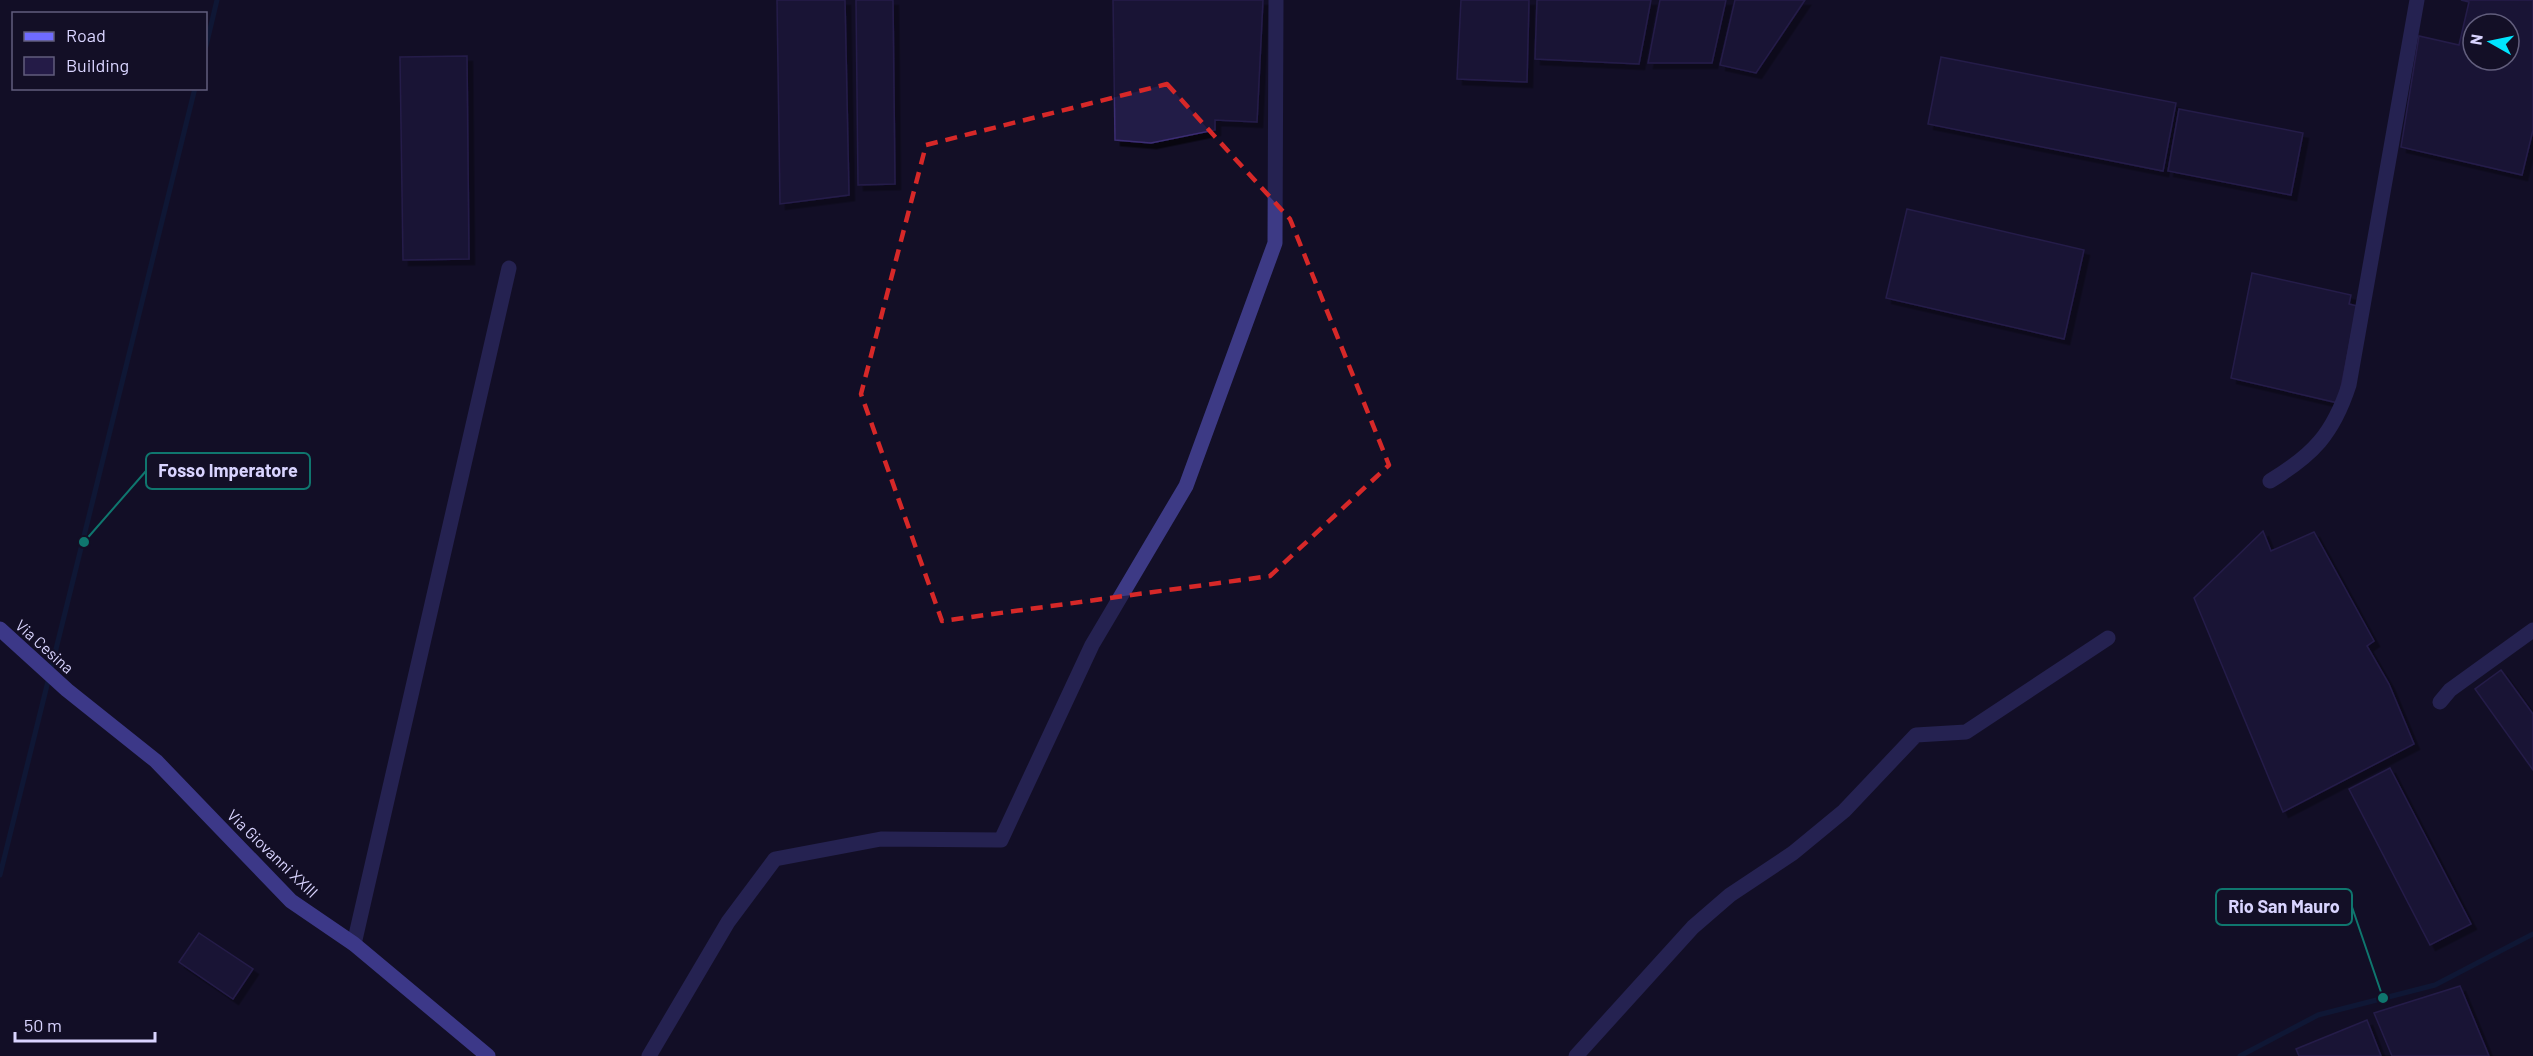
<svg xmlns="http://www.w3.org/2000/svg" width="2533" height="1056" font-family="Barlow,sans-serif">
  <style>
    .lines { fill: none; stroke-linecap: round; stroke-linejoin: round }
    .stream { stroke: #0c2248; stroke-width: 5 }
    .building { fill: #241b47; stroke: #3b2d73; stroke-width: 1.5; fill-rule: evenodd; filter: url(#shadow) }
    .street { stroke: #3d3a85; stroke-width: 15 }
    .secondary { stroke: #6f6bff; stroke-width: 15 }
    .marked { fill: none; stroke: #d62828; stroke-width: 4.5; stroke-dasharray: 12 8; stroke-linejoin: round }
    .labels { text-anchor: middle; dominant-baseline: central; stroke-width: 4.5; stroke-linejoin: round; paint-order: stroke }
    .street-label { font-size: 16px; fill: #d9d4ff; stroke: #130f26 }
    .leader { fill: none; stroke: #0f766e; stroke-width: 2 }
    .callout-dot { fill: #0f766e; stroke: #130f26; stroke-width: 2 }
    .callout { fill: #130f26; stroke: #0f766e; stroke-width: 2 }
    .callout-label { font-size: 18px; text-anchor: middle; font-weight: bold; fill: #d9d4ff }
  </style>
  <defs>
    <filter id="shadow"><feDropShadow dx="5.5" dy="5.5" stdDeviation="0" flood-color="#0009"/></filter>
  </defs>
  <rect width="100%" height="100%" fill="#130f26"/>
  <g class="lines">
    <!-- stream -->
    <g class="stream">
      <polyline points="206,46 217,0"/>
      <polyline points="0,875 195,88"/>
      <polyline points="2240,1056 2318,1015 2435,985 2533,934"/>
    </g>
  </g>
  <!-- building -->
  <g class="building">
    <polygon points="777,0 845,0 849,195 780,204"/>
    <polygon points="856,0 893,0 895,184 858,185"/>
    <polygon points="1113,0 1263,0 1257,122 1215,120 1215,130 1151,143 1115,140"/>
    <polygon points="1461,0 1529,0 1527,82 1457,79"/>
    <polygon points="1537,0 1651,0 1639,64 1535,59"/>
    <polygon points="1660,0 1726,0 1712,63 1648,63"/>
    <polygon points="1735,0 1805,0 1756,73 1720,65"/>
    <path d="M 2461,0 L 2533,0 L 2533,130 L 2522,175 L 2401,147 L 2419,36 L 2459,45 L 2469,2 ZM 2473,24 L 2509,24 L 2509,60 L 2473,60 Z"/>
    <polygon points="467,56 469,259 403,260 400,57"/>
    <polygon points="1941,57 2176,103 2163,171 1928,124"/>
    <polygon points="2179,109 2303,133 2291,195 2168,171"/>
    <polygon points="1907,209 2084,250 2064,339 1886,298"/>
    <polygon points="2252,273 2351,295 2349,304 2357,306 2338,403 2231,378"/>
    <polygon points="2263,531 2271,551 2314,532 2374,641 2367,646 2389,684 2414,744 2283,812 2194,598"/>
    <polygon points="2501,670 2533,714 2533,770 2475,689"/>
    <polygon points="2390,768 2471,924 2430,945 2349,789"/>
    <polygon points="199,933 253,969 233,999 179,962"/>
    <polygon points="2460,986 2489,1056 2392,1056 2374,1013"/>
    <polygon points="2367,1020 2381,1056 2299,1056 2296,1049"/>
  </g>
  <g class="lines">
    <!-- street -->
    <g class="street">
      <path d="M 2270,481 C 2313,455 2333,434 2349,385 L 2417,0"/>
      <polyline points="2440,702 2450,690 2533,630"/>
      <polyline points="354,944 509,268"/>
      <polyline points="649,1056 728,922 775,859 881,839 1001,840 1092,645 1186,486 1275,243 1276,0"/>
      <polyline points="1576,1056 1693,927 1730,895 1793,853 1844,811 1916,735 1966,732 2108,638"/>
    </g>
    <!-- secondary -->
    <polyline class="secondary" points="0,629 67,690 156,761 291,901 354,944 488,1056"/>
  </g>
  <!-- marked area -->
  <path d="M0 0H2533V1056H0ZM 1167,84 L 1290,219 L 1389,465 L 1270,576 L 942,621 L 861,394 L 926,145 Z" fill="#130f26" fill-opacity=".55" fill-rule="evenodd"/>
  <path class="marked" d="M 1167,84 L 1290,219 L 1389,465 L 1270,576 L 942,621 L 861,394 L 926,145 Z"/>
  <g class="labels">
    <!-- street labels -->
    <g class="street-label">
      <text transform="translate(45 646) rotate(42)">Via Cesina</text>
      <text transform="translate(273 853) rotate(44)">Via Giovanni XXIII</text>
    </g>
  </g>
  <!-- callouts -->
  <path class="leader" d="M84 542L146 471M2383 998L2352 907"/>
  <g class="callout-dot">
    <circle cx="84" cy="542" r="6"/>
    <circle cx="2383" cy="998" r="6"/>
  </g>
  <g class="callout">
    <rect x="146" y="453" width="164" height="36" rx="6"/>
    <rect x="2216" y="889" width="136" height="36" rx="6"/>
  </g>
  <g class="callout-label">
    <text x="228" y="477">Fosso Imperatore</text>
    <text x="2284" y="913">Rio San Mauro</text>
  </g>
  <!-- legend -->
  <rect x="12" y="12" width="195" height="78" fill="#130f26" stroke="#625e7d" stroke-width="1.5"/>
  <rect x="24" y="32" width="30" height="9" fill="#6f6bff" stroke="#625e7d" stroke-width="1.5"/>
  <text x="66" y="42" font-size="18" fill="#d9d4ff">Road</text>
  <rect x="24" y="57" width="30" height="18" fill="#241b47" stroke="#625e7d" stroke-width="1.5"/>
  <text x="66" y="72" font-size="18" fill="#d9d4ff">Building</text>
  <!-- north arrow -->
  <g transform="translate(2491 42) rotate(279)"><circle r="28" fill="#130f26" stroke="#625e7d" stroke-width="1.5"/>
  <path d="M0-4.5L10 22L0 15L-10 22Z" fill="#00e5ff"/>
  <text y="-9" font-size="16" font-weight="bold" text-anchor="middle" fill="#d9d4ff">N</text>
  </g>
  <!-- scale -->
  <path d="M15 1032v9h140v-9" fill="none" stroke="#d9d4ff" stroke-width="3"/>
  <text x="24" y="1032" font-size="18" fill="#d9d4ff" stroke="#130f26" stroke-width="4.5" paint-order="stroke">50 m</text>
</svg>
